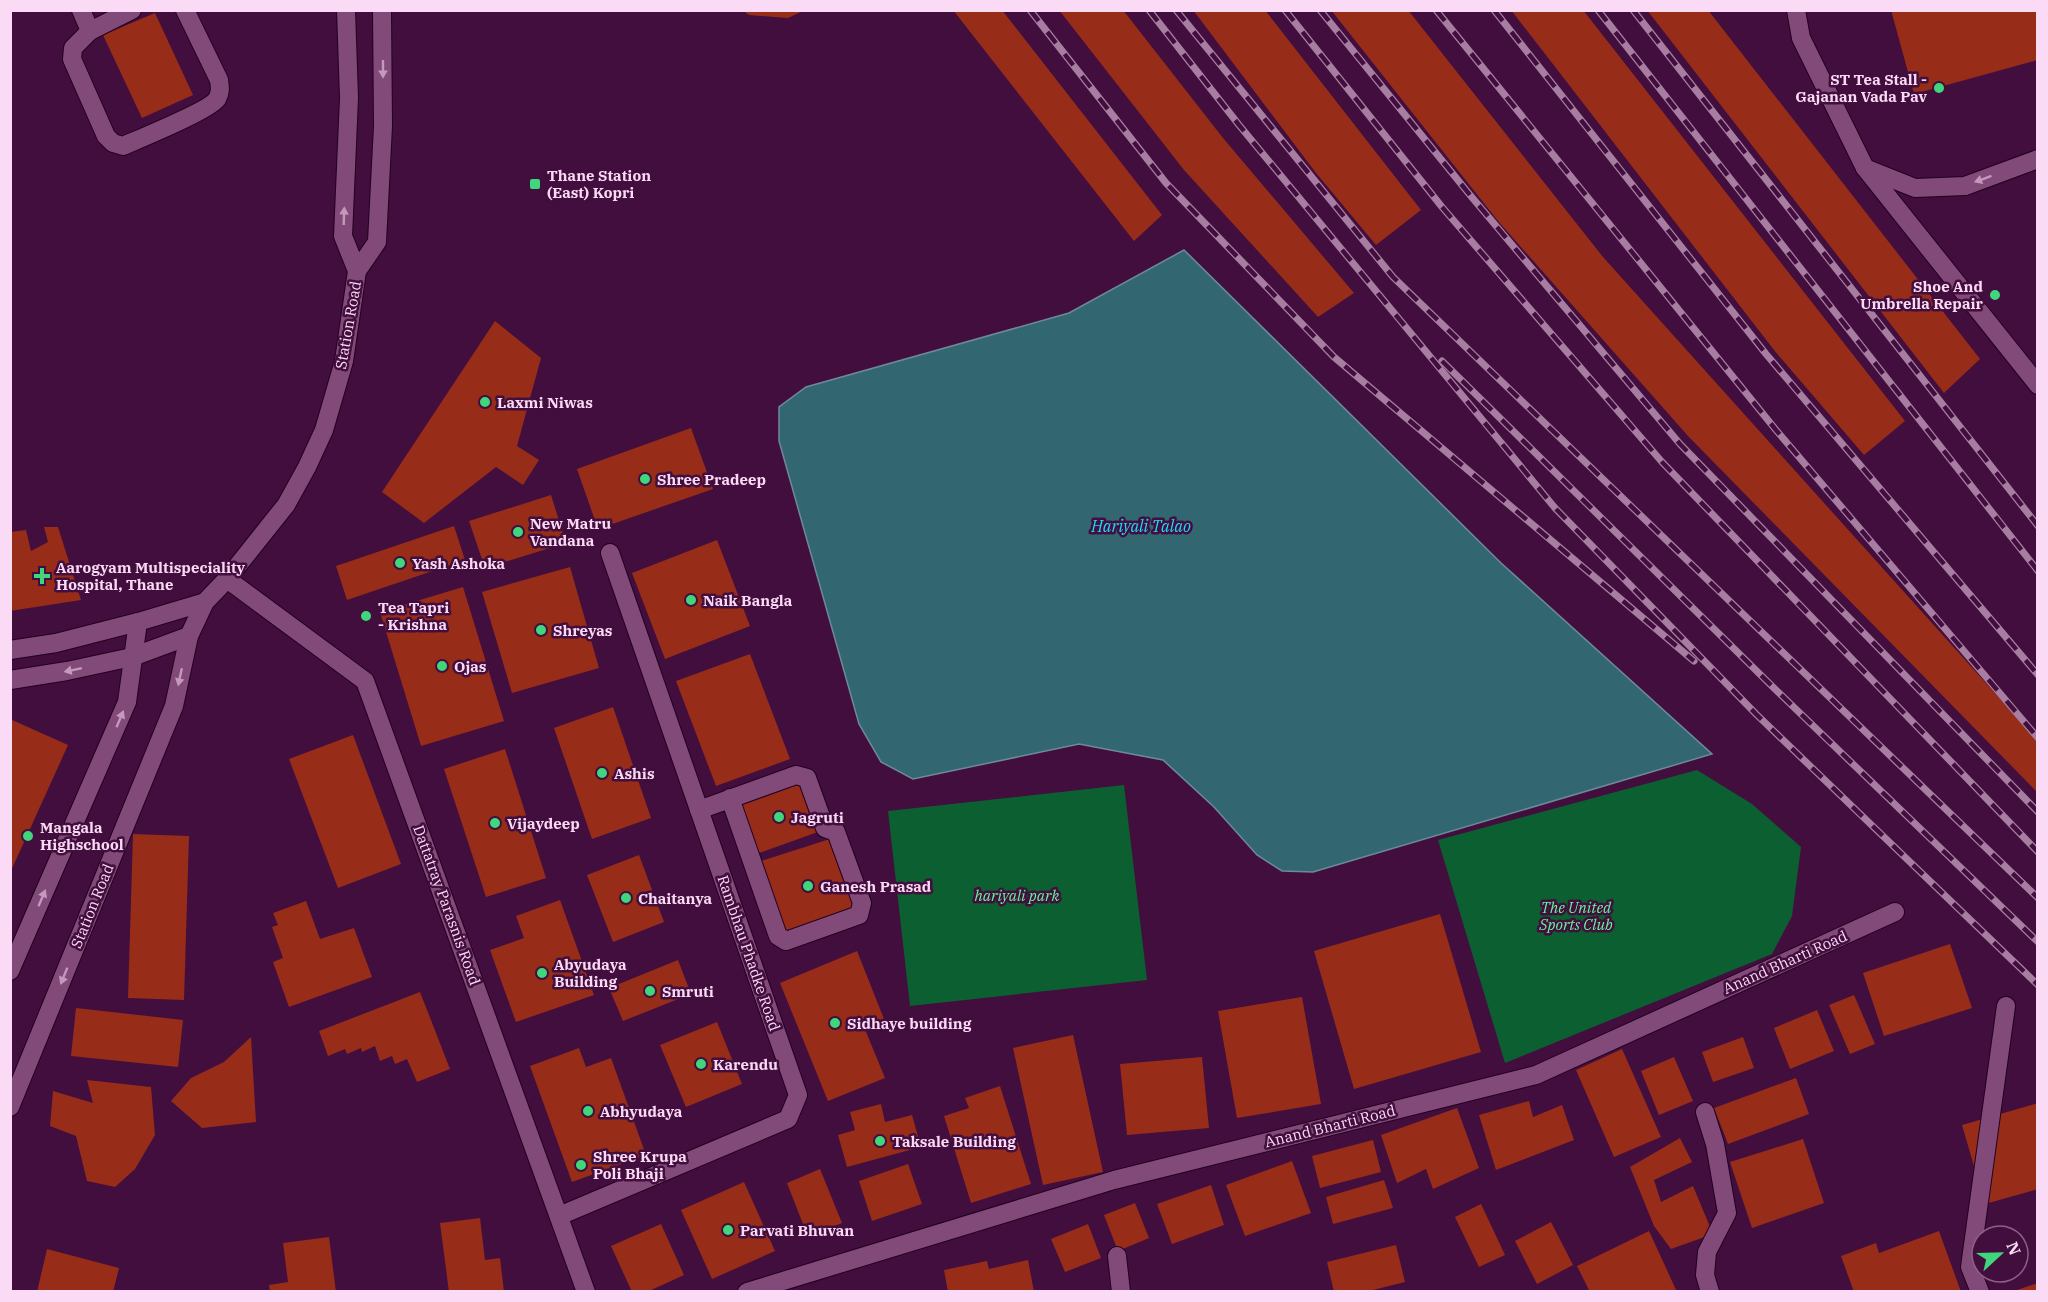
<svg xmlns="http://www.w3.org/2000/svg" width="2048" height="1302" font-family="'IBM Plex Serif',serif">
  <style>
    .green { fill: #0c5f31 }
    .water { fill: #326772; stroke: #6e8a99; stroke-width: 1.5 }
    .building { fill: #972c19 }
    .lines { fill: none; stroke-linecap: round; stroke-linejoin: round }
    .service-casing { stroke: #23001f; stroke-width: 20 }
    .minor-casing { stroke: #23001f; stroke-width: 20 }
    .tertiary-casing { stroke: #23001f; stroke-width: 20 }
    .secondary-casing { stroke: #23001f; stroke-width: 20 }
    .service { stroke: #814a79; stroke-width: 18 }
    .minor { stroke: #814a79; stroke-width: 18 }
    .tertiary { stroke: #814a79; stroke-width: 18 }
    .secondary { stroke: #814a79; stroke-width: 18 }
    .rail-casing { stroke: #a77ea2; stroke-width: 7 }
    .rail { stroke: #420e3d; stroke-width: 4.5; stroke-dasharray: 14; stroke-linecap: butt }
    .oneway { fill: #c499bd }
    .poi-dot { fill: #40d77c; stroke: #420e3d; stroke-width: 2 }
    .labels { text-anchor: middle; dominant-baseline: central; stroke-width: 5; stroke-linejoin: round; paint-order: stroke }
    .poi-label { font-size: 15px; font-weight: bold; fill: #fbdaf5; stroke: #420e3d; text-anchor: start }
    .street-label { font-size: 15px; fill: #fbdaf5; stroke: #420e3d }
    .park-label { font-size: 15px; font-style: italic; fill: #67f499; stroke: #420e3d }
    .water-label { font-size: 16px; font-style: italic; fill: #1addfb; stroke: #420e3d }
  </style>
  <rect width="100%" height="100%" fill="#420e3d"/>
  <!-- green -->
  <g class="green">
    <polygon points="1697,770 1752,804 1801,847 1792,916 1772,954 1505,1063 1438,840"/>
    <polygon points="1124,785 1147,980 910,1006 888,811"/>
  </g>
  <!-- water -->
  <polygon class="water" points="1184,250 1501,563 1712,754 1313,872 1282,871 1257,855 1214,807 1163,760 1079,744 913,779 881,762 859,724 779,441 779,407 806,387 1069,313"/>
  <!-- building -->
  <g class="building">
    <polygon points="742,10 805,10 788,18 749,15"/>
    <polygon points="953,10 1002,10 1162,215 1134,241"/>
    <polygon points="1059,10 1123,10 1223,138 1354,293 1318,317 1184,170"/>
    <polygon points="1193,10 1265,10 1421,210 1376,245 1316,173"/>
    <polygon points="1331,10 1408,10 1603,257 2038,741 2038,793 1688,436 1498,221"/>
    <polygon points="1511,10 1583,10 1905,421 1864,455 1774,350"/>
    <polygon points="1647,10 1708,10 1980,359 1944,393"/>
    <polygon points="1891,10 2038,10 2038,60 1914,94"/>
    <polygon points="155,13 193,95 142,118 103,35"/>
    <polygon points="495,321 541,358 517,446 539,460 523,485 496,467 424,523 382,492"/>
    <polygon points="691,428 713,489 598,529 577,469"/>
    <polygon points="551,495 566,543 485,568 469,521"/>
    <polygon points="454,526 465,560 347,600 336,566"/>
    <polygon points="44,527 58,527 81,600 10,611 10,532 26,530 31,551 48,542"/>
    <polygon points="717,540 750,626 665,659 632,573"/>
    <polygon points="570,567 599,668 512,693 482,592"/>
    <polygon points="463,587 504,721 421,746 380,612"/>
    <polygon points="369,610 373,618 363,622 360,614"/>
    <polygon points="750,654 790,759 716,786 676,681"/>
    <polygon points="613,707 651,818 592,839 554,728"/>
    <polygon points="10,719 68,745 10,873"/>
    <polygon points="353,735 401,864 338,888 289,759"/>
    <polygon points="505,749 546,878 486,897 444,769"/>
    <polygon points="800,782 818,832 759,853 740,802"/>
    <polygon points="133,834 189,836 184,1000 128,998"/>
    <polygon points="833,838 858,910 784,936 758,862"/>
    <polygon points="639,855 664,922 613,942 587,875"/>
    <polygon points="560,900 594,995 516,1022 490,950 524,938 516,916"/>
    <polygon points="306,901 320,939 354,928 372,977 289,1007 273,962 283,958 272,927 278,925 273,913"/>
    <polygon points="1440,914 1481,1052 1354,1089 1314,951"/>
    <polygon points="1950,944 1972,1008 1884,1036 1863,973"/>
    <polygon points="857,951 884,1019 864,1027 885,1078 828,1101 780,983"/>
    <polygon points="678,960 691,994 623,1021 609,988"/>
    <polygon points="420,992 450,1069 417,1082 407,1059 395,1064 392,1056 380,1061 375,1046 362,1052 361,1048 347,1054 345,1049 328,1056 319,1031"/>
    <polygon points="1854,995 1875,1044 1850,1054 1829,1005"/>
    <polygon points="1302,997 1321,1104 1237,1118 1218,1011"/>
    <polygon points="76,1008 183,1020 178,1067 71,1056"/>
    <polygon points="1817,1010 1834,1051 1790,1069 1774,1028"/>
    <polygon points="717,1022 742,1084 686,1107 660,1045"/>
    <polygon points="1073,1035 1103,1172 1043,1185 1013,1048"/>
    <polygon points="251,1037 256,1122 202,1128 171,1101 191,1078 224,1062"/>
    <polygon points="1743,1037 1754,1068 1713,1082 1702,1052"/>
    <polygon points="579,1048 586,1067 611,1058 646,1155 572,1182 530,1066"/>
    <polygon points="1622,1049 1661,1137 1614,1157 1576,1070"/>
    <polygon points="1202,1057 1209,1128 1127,1135 1120,1064"/>
    <polygon points="1674,1057 1693,1101 1659,1115 1641,1071"/>
    <polygon points="1796,1078 1809,1114 1728,1144 1714,1108"/>
    <polygon points="87,1080 151,1087 155,1135 135,1169 115,1187 87,1181 76,1136 50,1126 53,1091 93,1103"/>
    <polygon points="1000,1086 1031,1184 971,1203 944,1116 969,1108 965,1098"/>
    <polygon points="1529,1101 1533,1117 1562,1105 1574,1140 1496,1170 1479,1115"/>
    <polygon points="2038,1103 2038,1189 1985,1204 1962,1125"/>
    <polygon points="881,1104 885,1122 912,1115 921,1147 847,1167 838,1135 855,1130 850,1112"/>
    <polygon points="1457,1108 1479,1168 1433,1189 1426,1169 1397,1183 1381,1135"/>
    <polygon points="1680,1138 1692,1162 1654,1180 1661,1202 1693,1186 1713,1234 1671,1249 1654,1226 1630,1167"/>
    <polygon points="1803,1139 1824,1203 1752,1228 1730,1162"/>
    <polygon points="1373,1140 1381,1172 1320,1188 1312,1156"/>
    <polygon points="1292,1161 1311,1213 1245,1236 1226,1185"/>
    <polygon points="908,1164 922,1204 872,1221 859,1181"/>
    <polygon points="820,1169 842,1223 808,1237 787,1183"/>
    <polygon points="1384,1180 1393,1208 1333,1224 1326,1197"/>
    <polygon points="744,1182 775,1251 712,1279 681,1210"/>
    <polygon points="1211,1185 1224,1225 1172,1244 1157,1204"/>
    <polygon points="1135,1203 1149,1238 1118,1251 1104,1215"/>
    <polygon points="1481,1204 1505,1255 1479,1267 1455,1217"/>
    <polygon points="480,1218 485,1260 500,1258 504,1292 449,1292 440,1223"/>
    <polygon points="1551,1222 1573,1265 1537,1284 1515,1241"/>
    <polygon points="661,1224 684,1275 647,1292 632,1292 611,1246"/>
    <polygon points="1088,1224 1101,1258 1065,1272 1051,1239"/>
    <polygon points="1649,1231 1677,1292 1590,1292 1577,1266"/>
    <polygon points="1939,1231 1961,1292 1854,1292 1841,1256 1876,1243 1879,1253"/>
    <polygon points="329,1237 336,1292 270,1292 269,1285 288,1282 283,1243"/>
    <polygon points="1396,1245 1405,1282 1365,1292 1334,1292 1327,1262"/>
    <polygon points="47,1249 119,1268 113,1292 37,1292"/>
    <polygon points="1028,1260 1034,1292 948,1292 944,1270 987,1261 989,1269"/>
    <polygon points="2038,1283 2038,1292 2014,1292 2014,1291"/>
  </g>
  <g class="lines">
    <!-- service casing -->
    <g class="service-casing">
      <polyline id="service" points="1865,168 1915,188 1965,186 2038,159"/>
    </g>
    <!-- minor casing -->
    <g class="minor-casing">
      <g id="minor">
        <polyline points="81,10 90,31 132,10"/>
        <polyline points="1796,10 1801,38 1865,168 2038,385"/>
        <path d="M 90,31 L 73,48 L 72,59 L 106,136 L 113,143 L 123,146 C 139,139 210,110 217,99 C 221,92 220,87 219,80 L 185,10"/>
        <polyline points="227,579 365,681 586,1292"/>
        <polyline points="699,810 796,775 807,778 825,828 836,832 862,903 859,915 786,941 778,936 730,798"/>
        <polyline points="1705,1112 1715,1144 1727,1213 1707,1252 1705,1275 1710,1292"/>
        <polyline points="559,1216 788,1119 798,1095 610,553"/>
        <polyline points="1117,1256 1121,1292"/>
        <polyline points="747,1292 1114,1180 1536,1075 1895,912"/>
        <polyline points="1980,1292 1970,1267 2006,1006"/>
      </g>
    </g>
    <!-- tertiary casing -->
    <g class="tertiary-casing">
      <g id="tertiary">
        <polyline points="10,650 56,643 138,622"/>
        <polyline points="10,680 67,671 132,657 189,636"/>
      </g>
    </g>
    <!-- secondary casing -->
    <g class="secondary-casing">
      <g id="secondary">
        <polyline points="357,271 377,242 383,126 382,10"/>
        <polyline points="10,971 127,702 138,622 205,602"/>
        <polyline points="10,1107 174,706 189,636 205,602 227,579 286,505 307,467 324,430 344,361 357,271 343,236 349,98 346,10"/>
      </g>
    </g>
    <!-- service -->
    <use href="#service" class="service"/>
    <!-- minor -->
    <use href="#minor" class="minor"/>
    <!-- tertiary -->
    <use href="#tertiary" class="tertiary"/>
    <!-- secondary -->
    <use href="#secondary" class="secondary"/>
    <!-- rail casing -->
    <g class="rail-casing">
      <g id="rail">
        <polyline points="1030,10 1166,183 1334,357 1694,661"/>
        <polyline points="1149,10 1239,125 1555,508 1756,714 2038,985"/>
        <polyline points="1176,10 1393,277 2038,898"/>
        <polyline points="1285,10 1442,207 1662,462 2038,852"/>
        <polyline points="1320,10 1470,195 1680,444 2038,812"/>
        <polyline points="1436,10 1776,430 2038,738"/>
        <polyline points="1494,10 1766,354 2038,675"/>
        <polyline points="1598,10 2038,571"/>
        <polyline points="1633,10 2038,526"/>
        <polyline points="1442,361 1777,691 2038,942"/>
      </g>
    </g>
    <!-- rail -->
    <use href="#rail" class="rail"/>
  </g>
  <!-- one-way arrows -->
  <defs><path id="oneway-solid" d="M-6-.8H1V-3.2L6.5 0L1 3.2V.8H-6Z" transform="scale(1.5)"/></defs>
  <g class="oneway">
    <use href="#oneway-solid" transform="translate(383 69) rotate(90)"/>
    <use href="#oneway-solid" transform="translate(1983 179) rotate(160)"/>
    <use href="#oneway-solid" transform="translate(344 216) rotate(-88)"/>
    <use href="#oneway-solid" transform="translate(73 670) rotate(168)"/>
    <use href="#oneway-solid" transform="translate(180 677) rotate(102)"/>
    <use href="#oneway-solid" transform="translate(120 719) rotate(-67)"/>
    <use href="#oneway-solid" transform="translate(42 898) rotate(-67)"/>
    <use href="#oneway-solid" transform="translate(64 976) rotate(112)"/>
  </g>
  <!-- markers -->
  <g class="poi-dot">
    <circle cx="1939" cy="88" r="6"/>
    <rect x="529" y="178" width="12" height="12" rx="3"/>
    <circle cx="1995" cy="295" r="6"/>
    <circle cx="485" cy="402" r="6"/>
    <circle cx="645" cy="479" r="6"/>
    <circle cx="518" cy="532" r="6"/>
    <circle cx="400" cy="563" r="6"/>
    <path d="M39 567h6v6h6v6h-6v6h-6v-6h-6v-6h6z"/>
    <circle cx="691" cy="600" r="6"/>
    <circle cx="366" cy="616" r="6"/>
    <circle cx="541" cy="630" r="6"/>
    <circle cx="442" cy="666" r="6"/>
    <circle cx="602" cy="773" r="6"/>
    <circle cx="779" cy="817" r="6"/>
    <circle cx="495" cy="823" r="6"/>
    <circle cx="28" cy="836" r="6"/>
    <circle cx="808" cy="886" r="6"/>
    <circle cx="626" cy="898" r="6"/>
    <circle cx="542" cy="973" r="6"/>
    <circle cx="650" cy="991" r="6"/>
    <circle cx="835" cy="1023" r="6"/>
    <circle cx="701" cy="1064" r="6"/>
    <circle cx="588" cy="1111" r="6"/>
    <circle cx="880" cy="1141" r="6"/>
    <circle cx="581" cy="1165" r="6"/>
    <circle cx="728" cy="1230" r="6"/>
  </g>
  <g class="labels">
    <!-- poi labels -->
    <g class="poi-label">
      <text x="1927" y="79" text-anchor="end">ST Tea Stall -<tspan x="1927" dy="17">Gajanan Vada Pav</tspan></text>
      <text x="547" y="175">Thane Station<tspan x="547" dy="17">(East) Kopri</tspan></text>
      <text x="1983" y="286" text-anchor="end">Shoe And<tspan x="1983" dy="17">Umbrella Repair</tspan></text>
      <text x="497" y="402">Laxmi Niwas</text>
      <text x="657" y="479">Shree Pradeep</text>
      <text x="530" y="523">New Matru<tspan x="530" dy="17">Vandana</tspan></text>
      <text x="412" y="563">Yash Ashoka</text>
      <text x="56" y="567">Aarogyam Multispeciality<tspan x="56" dy="17">Hospital, Thane</tspan></text>
      <text x="703" y="600">Naik Bangla</text>
      <text x="378" y="607">Tea Tapri<tspan x="378" dy="17">- Krishna</tspan></text>
      <text x="553" y="630">Shreyas</text>
      <text x="454" y="666">Ojas</text>
      <text x="614" y="773">Ashis</text>
      <text x="791" y="817">Jagruti</text>
      <text x="507" y="823">Vijaydeep</text>
      <text x="40" y="827">Mangala<tspan x="40" dy="17">Highschool</tspan></text>
      <text x="820" y="886">Ganesh Prasad</text>
      <text x="638" y="898">Chaitanya</text>
      <text x="554" y="964">Abyudaya<tspan x="554" dy="17">Building</tspan></text>
      <text x="662" y="991">Smruti</text>
      <text x="847" y="1023">Sidhaye building</text>
      <text x="713" y="1064">Karendu</text>
      <text x="600" y="1111">Abhyudaya</text>
      <text x="892" y="1141">Taksale Building</text>
      <text x="593" y="1156">Shree Krupa<tspan x="593" dy="17">Poli Bhaji</tspan></text>
      <text x="740" y="1230">Parvati Bhuvan</text>
    </g>
    <!-- street labels -->
    <g class="street-label">
      <text transform="translate(348 325) rotate(-80)">Station Road</text>
      <text transform="translate(447 905) rotate(70)">Dattatray Parasnis Road</text>
      <text transform="translate(92 906) rotate(-68)">Station Road</text>
      <text transform="translate(749 953) rotate(71)">Rambhau Phadke Road</text>
      <text transform="translate(1785 962) rotate(-24)">Anand Bharti Road</text>
      <text transform="translate(1330 1126) rotate(-14)">Anand Bharti Road</text>
    </g>
    <!-- park labels -->
    <g class="park-label">
      <text x="1017" y="895">hariyali park</text>
      <text x="1576" y="907">The United<tspan x="1576" dy="17">Sports Club</tspan></text>
    </g>
    <!-- water labels -->
    <g class="water-label">
      <text x="1141" y="526">Hariyali Talao</text>
    </g>
  </g>
  <!-- border -->
  <rect width="2048" height="1302" fill="none" stroke="#fbdaf5" stroke-width="24"/>
  <!-- north arrow -->
  <g transform="translate(2000 1254) rotate(68)"><circle r="28" fill="#420e3d" stroke="#8c6087" stroke-width="1.5"/>
  <path d="M0-4.5L10 22L0 15L-10 22Z" fill="#40d77c"/>
  <text y="-9" font-size="16" font-weight="bold" text-anchor="middle" fill="#fbdaf5">N</text>
  </g>
</svg>
